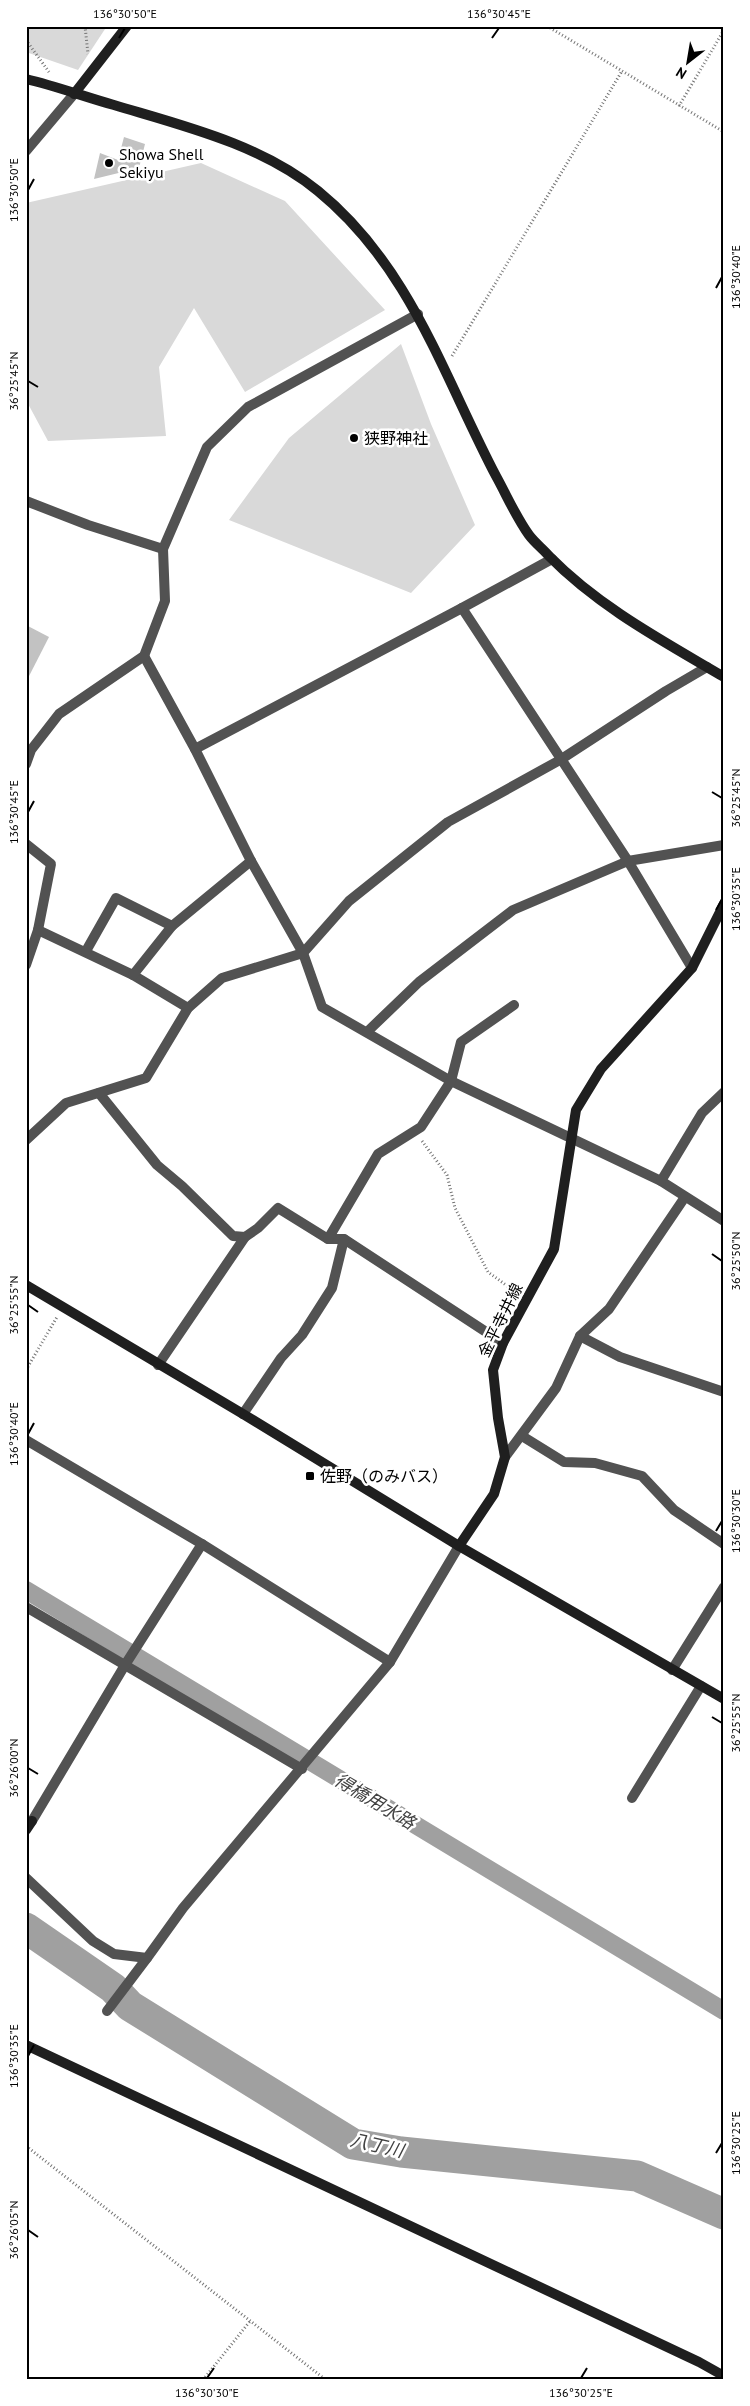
<svg xmlns="http://www.w3.org/2000/svg" width="750" height="2406" font-family="'PT Sans','Noto Sans JP',sans-serif">
  <style>
    .green { fill: #d9d9d9 }
    .lines { fill: none; stroke-linecap: round; stroke-linejoin: round }
    .canal { stroke: #a0a0a0; stroke-width: 18 }
    .river { stroke: #a0a0a0; stroke-width: 31 }
    .building { fill: #c2c2c2 }
    .path { stroke: #747474; stroke-width: 3; stroke-dasharray: 1 2.5; stroke-linecap: butt }
    .street { stroke: #525252; stroke-width: 10 }
    .secondary { stroke: #1f1f1f; stroke-width: 10 }
    .ticks { fill: none; stroke: #000; stroke-width: 2 }
    .poi-dot { fill: #000; stroke: #fff; stroke-width: 2 }
    .labels { text-anchor: middle; dominant-baseline: central; stroke-width: 5; stroke-linejoin: round; paint-order: stroke }
    .poi-label { font-size: 16px; fill: #000; stroke: #fff; text-anchor: start }
    .street-label { font-size: 16px; fill: #000; stroke: #fff }
    .water-label { font-size: 18px; font-style: italic; fill: #414141; stroke: #fff }
    .neatline { fill: none; stroke: #000; stroke-width: 2 }
    .ticks-label { font-size: 12px; text-anchor: middle; fill: #000 }
  </style>
  <rect width="100%" height="100%" fill="#fff"/>
  <!-- green -->
  <g class="green">
    <polygon points="26,26 107,26 78,70 26,52"/>
    <polygon points="201,163 285,201 385,310 245,392 194,308 159,367 166,436 48,441 26,400 26,203"/>
    <polygon points="401,344 431,424 475,525 411,593 229,520 289,438"/>
  </g>
  <g class="lines">
    <!-- canal -->
    <polyline class="canal" points="26,1590 724,2011"/>
    <!-- river -->
    <polyline class="river" points="26,1928 113,1988 130,2006 353,2144 401,2152 637,2176 724,2214"/>
  </g>
  <!-- building -->
  <g class="building">
    <polygon points="124,137 145,144 139,168 94,179 100,153 118,160"/>
    <polygon points="26,625 49,637 26,682"/>
  </g>
  <g class="lines">
    <!-- path -->
    <g class="path">
      <polyline points="85,26 88,54"/>
      <polyline points="547,26 724,132"/>
      <polyline points="26,40 49,72"/>
      <polyline points="679,106 724,30"/>
      <polyline points="452,356 622,71"/>
      <polyline points="422,1141 447,1175 455,1208 488,1272 517,1293"/>
      <polyline points="26,1370 57,1317"/>
      <polyline points="26,2146 326,2380"/>
      <polyline points="203,2380 251,2320"/>
    </g>
    <!-- street -->
    <g class="street">
      <polyline points="26,151 74,94"/>
      <polyline points="26,501 88,525 163,549"/>
      <polyline points="552,559 462,608 628,861 692,968"/>
      <polyline points="144,656 195,749 251,861 303,953 322,1007 451,1081 661,1181 724,1221"/>
      <polyline points="195,749 462,608"/>
      <polyline points="26,764 31,750 59,714 144,656 165,601 163,549 207,447 248,407 418,314"/>
      <polyline points="26,844 51,864 38,930 26,965"/>
      <polyline points="38,930 133,975 188,1008"/>
      <polyline points="86,951 116,898 172,926"/>
      <polyline points="133,975 172,926 251,861"/>
      <polyline points="367,1032 419,982 513,910 628,861 724,845"/>
      <polyline points="99,1093 157,1165 182,1186 233,1236 245,1237 258,1228 278,1208 328,1239 344,1239 503,1343"/>
      <polyline points="26,1140 66,1103 146,1078 188,1008 222,978 303,953 349,901 448,822 560,760 666,691 707,667"/>
      <polyline points="661,1181 702,1113 724,1092"/>
      <polyline points="328,1239 378,1154 421,1127 451,1081 461,1042 514,1005"/>
      <polyline points="580,1336 620,1357 724,1392"/>
      <polyline points="158,1365 245,1237"/>
      <polyline points="243,1414 281,1358 302,1335 332,1288 344,1239"/>
      <polyline points="522,1436 564,1462 595,1463 642,1476 674,1510 724,1544"/>
      <polyline points="26,1440 202,1544 390,1662"/>
      <polyline points="505,1457 556,1388 580,1336 609,1309 685,1197"/>
      <polyline points="26,1607 302,1769"/>
      <polyline points="672,1670 724,1587"/>
      <polyline points="632,1798 701,1686"/>
      <polyline points="32,1821 125,1665 202,1544"/>
      <polyline points="26,1878 93,1941 114,1954 147,1958 183,1908 390,1662 459,1546"/>
      <polyline points="107,2011 147,1958"/>
    </g>
    <!-- secondary -->
    <g class="secondary">
      <path d="M 26,79 C 56,86 85,97 114,105 C 184,126 260,144 318,191 C 410,266 443,375 496,476 C 507,496 516,517 529,535 C 535,543 543,549 549,556 C 599,607 663,641 724,677"/>
      <polyline points="74,94 127,26"/>
      <polyline points="724,904 692,968 601,1069 576,1110 554,1249 503,1343 493,1370 498,1418 505,1457 494,1494 459,1546 724,1699"/>
      <polyline points="26,1285 243,1414 459,1546"/>
      <polyline points="26,1830 32,1821"/>
      <polyline points="26,2045 699,2362 724,2376"/>
    </g>
  </g>
  <!-- ticks -->
  <path class="ticks" d="M 119,38 L 125,28M 492,38 L 499,28M 28,190 L 34,179M 716,288 L 722,277M 28,381 L 38,387M 712,792 L 722,798M 28,812 L 34,801M 716,910 L 722,899M 712,1254 L 722,1261M 28,1305 L 38,1312M 28,1434 L 34,1423M 716,1531 L 722,1521M 712,1717 L 722,1723M 28,1768 L 38,1774M 28,2056 L 34,2045M 716,2153 L 722,2143M 28,2230 L 38,2237M 207,2378 L 214,2368M 581,2378 L 587,2368"/>
  <!-- markers -->
  <g class="poi-dot">
    <circle cx="109" cy="163" r="5"/>
    <circle cx="354" cy="438" r="5"/>
    <rect x="305" y="1471" width="10" height="10" rx="2.5"/>
  </g>
  <g class="labels">
    <!-- poi labels -->
    <g class="poi-label">
      <text x="119" y="154">Showa Shell<tspan x="119" dy="18">Sekiyu</tspan></text>
      <text x="364" y="438">狭野神社</text>
      <text x="320" y="1476">佐野（のみバス）</text>
    </g>
    <!-- street labels -->
    <g class="street-label">
      <text transform="translate(500 1320) rotate(-64)">金平寺井線</text>
    </g>
    <!-- water labels -->
    <g class="water-label">
      <text transform="translate(375 1801) rotate(31)">得橋用水路</text>
      <text transform="translate(377 2145) rotate(13)">八丁川</text>
    </g>
  </g>
  <!-- border -->
  <rect width="750" height="2406" fill="none" stroke="#ffffff" stroke-width="55"/>
  <!-- north arrow -->
  <g transform="translate(688 62) rotate(211)" stroke="#ffffff" stroke-width="4" paint-order="stroke">
  <path d="M0-4L9 19L0 12L-9 19Z" fill="#000000"/>
  <text y="-8" font-size="14" font-weight="bold" text-anchor="middle" fill="#000000">N</text>
  </g>
  <rect x="28" y="28" width="694" height="2350" class="neatline"/>
  <g class="ticks-label">
    <text x="125" y="18">136°30'50"E</text>
    <text x="499" y="18">136°30'45"E</text>
    <text transform="translate(14 190) rotate(-90)" y="4">136°30'50"E</text>
    <text transform="translate(736 277) rotate(-90)" y="4">136°30'40"E</text>
    <text transform="translate(14 381) rotate(-90)" y="4">36°25'45"N</text>
    <text transform="translate(736 798) rotate(-90)" y="4">36°25'45"N</text>
    <text transform="translate(14 812) rotate(-90)" y="4">136°30'45"E</text>
    <text transform="translate(736 899) rotate(-90)" y="4">136°30'35"E</text>
    <text transform="translate(736 1261) rotate(-90)" y="4">36°25'50"N</text>
    <text transform="translate(14 1305) rotate(-90)" y="4">36°25'55"N</text>
    <text transform="translate(14 1434) rotate(-90)" y="4">136°30'40"E</text>
    <text transform="translate(736 1521) rotate(-90)" y="4">136°30'30"E</text>
    <text transform="translate(736 1723) rotate(-90)" y="4">36°25'55"N</text>
    <text transform="translate(14 1768) rotate(-90)" y="4">36°26'00"N</text>
    <text transform="translate(14 2056) rotate(-90)" y="4">136°30'35"E</text>
    <text transform="translate(736 2143) rotate(-90)" y="4">136°30'25"E</text>
    <text transform="translate(14 2230) rotate(-90)" y="4">36°26'05"N</text>
    <text x="207" y="2397">136°30'30"E</text>
    <text x="581" y="2397">136°30'25"E</text>
  </g>
</svg>
